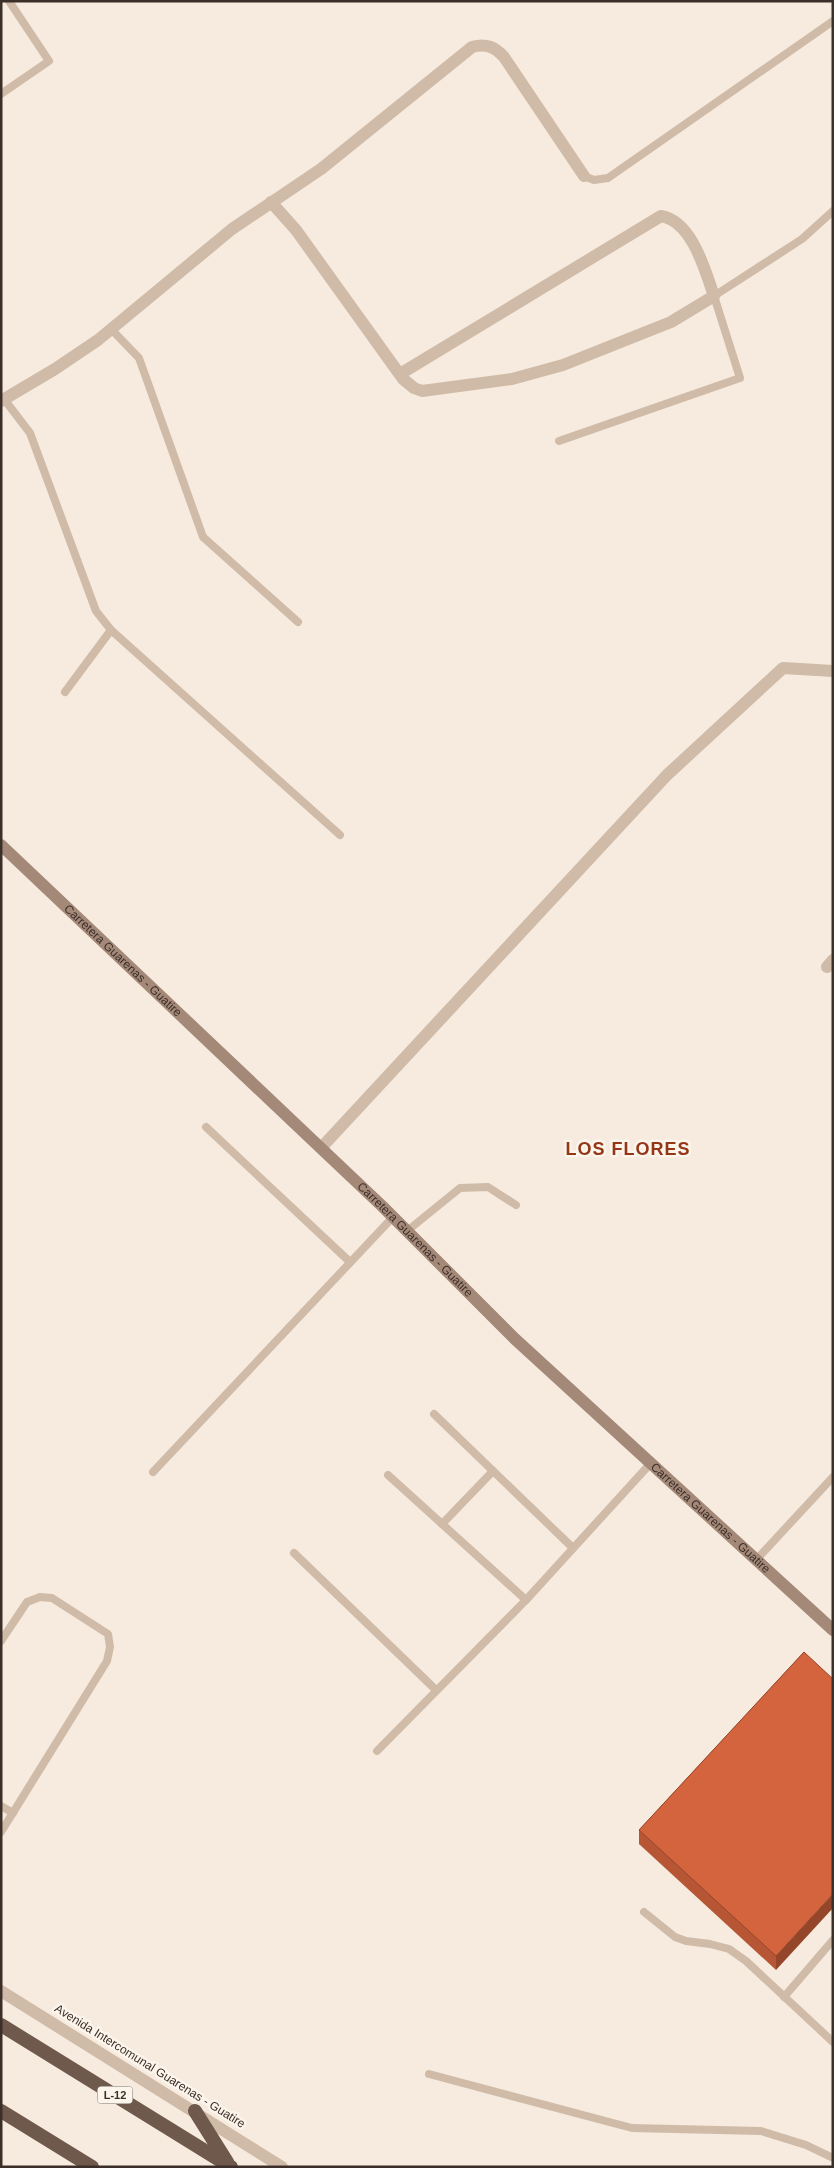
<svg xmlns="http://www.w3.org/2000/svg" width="834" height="2168" font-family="Helvetica,sans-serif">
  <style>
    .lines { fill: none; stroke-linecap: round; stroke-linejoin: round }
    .service { stroke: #d0bba8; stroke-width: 8 }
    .minor { stroke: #d0bba8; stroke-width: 12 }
    .secondary { stroke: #a48979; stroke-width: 12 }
    .trunk { stroke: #6f584c; stroke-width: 14 }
    .wall { fill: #b65635 }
    .shaded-wall { fill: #94462b }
    .building { fill: #d4643e; stroke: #94462b }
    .labels { text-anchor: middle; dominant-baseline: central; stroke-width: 5; stroke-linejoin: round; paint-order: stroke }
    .shield { fill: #fcf5ec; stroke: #766a64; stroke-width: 1 }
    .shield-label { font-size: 11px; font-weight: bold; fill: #3c2f29 }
    .street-label { font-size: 12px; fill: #3c2f29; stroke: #fcf5ec }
    .district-label { font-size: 18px; font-weight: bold; letter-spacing: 1px; fill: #953717; stroke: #fcf5ec }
  </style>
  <rect width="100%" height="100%" fill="#f6ebde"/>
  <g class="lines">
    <!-- service -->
    <g class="service">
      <polyline points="1,94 49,61 9,1"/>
      <polyline points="584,176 594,180 608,178 833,21"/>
      <polyline points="111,329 139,358 203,537 298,622"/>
      <polyline points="4,399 30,433 96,611 111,630 340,835"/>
      <polyline points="559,441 740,378 714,296 802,239 833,211"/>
      <polyline points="65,692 111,630"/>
      <polyline points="206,1127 350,1262"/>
      <polyline points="407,1231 460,1188 488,1187 516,1205"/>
      <polyline points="434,1414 573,1548"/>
      <polyline points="153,1472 393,1217"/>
      <polyline points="388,1475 526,1600"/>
      <polyline points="442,1524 493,1471"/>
      <polyline points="294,1553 436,1690"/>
      <polyline points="756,1560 833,1477"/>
      <polyline points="1,1641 27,1602 40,1597 52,1598 108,1634 110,1647 107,1661 1,1832"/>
      <polyline points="377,1751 526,1600 650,1464"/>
      <polyline points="1,1806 13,1813"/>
      <polyline points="644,1912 675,1937 686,1941 710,1944 729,1949 746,1961 833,2042"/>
      <polyline points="784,1997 833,1940"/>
      <polyline points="429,2074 632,2128 761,2131 806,2145 833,2158"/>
    </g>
    <!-- minor -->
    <g class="minor">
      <path d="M 271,202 L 296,230 L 403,379 L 414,388 L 422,391 L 512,379 L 563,365 L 671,322 L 714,296 C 705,270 692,221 661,216 L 400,374"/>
      <path d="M 1,401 L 55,369 L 98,340 L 232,229 L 321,169 L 472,47 C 486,43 495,47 504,57 L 584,176"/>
      <polyline points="827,967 833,960"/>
      <polyline points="321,1148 667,775 783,668 833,671"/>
      <polyline points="1,1991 282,2167"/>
    </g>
    <!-- secondary -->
    <path class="secondary" id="s1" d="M 1,845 L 382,1206 L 515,1339 L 833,1630"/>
    <!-- trunk -->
    <g class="trunk">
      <polyline points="1,2025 231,2167"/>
      <polyline points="1,2111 92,2167"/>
      <polyline points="195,2111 227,2162"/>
    </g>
  </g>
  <!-- wall -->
  <polygon class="wall" points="804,1652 776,1970 639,1844 639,1830"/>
  <!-- shaded-wall -->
  <polygon class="shaded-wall" points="833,1894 833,1908 776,1970 776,1956"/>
  <!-- building -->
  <polygon class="building" points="804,1652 833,1679 833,1894 776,1956 639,1830"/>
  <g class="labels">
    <!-- shield labels -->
    <rect class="shield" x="97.5" y="2086.5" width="35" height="17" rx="4"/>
    <g class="shield-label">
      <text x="115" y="2095">L-12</text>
    </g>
    <!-- street labels -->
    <g class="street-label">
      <text stroke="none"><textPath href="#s1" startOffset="168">Carretera Guarenas - Guatire</textPath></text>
      <text stroke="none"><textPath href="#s1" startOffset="572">Carretera Guarenas - Guatire</textPath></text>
      <text stroke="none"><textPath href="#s1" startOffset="978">Carretera Guarenas - Guatire</textPath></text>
      <text transform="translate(150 2066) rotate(32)">Avenida Intercomunal Guarenas - Guatire</text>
    </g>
    <!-- district labels -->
    <g class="district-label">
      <text x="628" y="1149">LOS FLORES</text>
    </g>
  </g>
  <!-- border -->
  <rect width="834" height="2168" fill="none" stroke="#3c2f29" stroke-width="5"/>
</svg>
